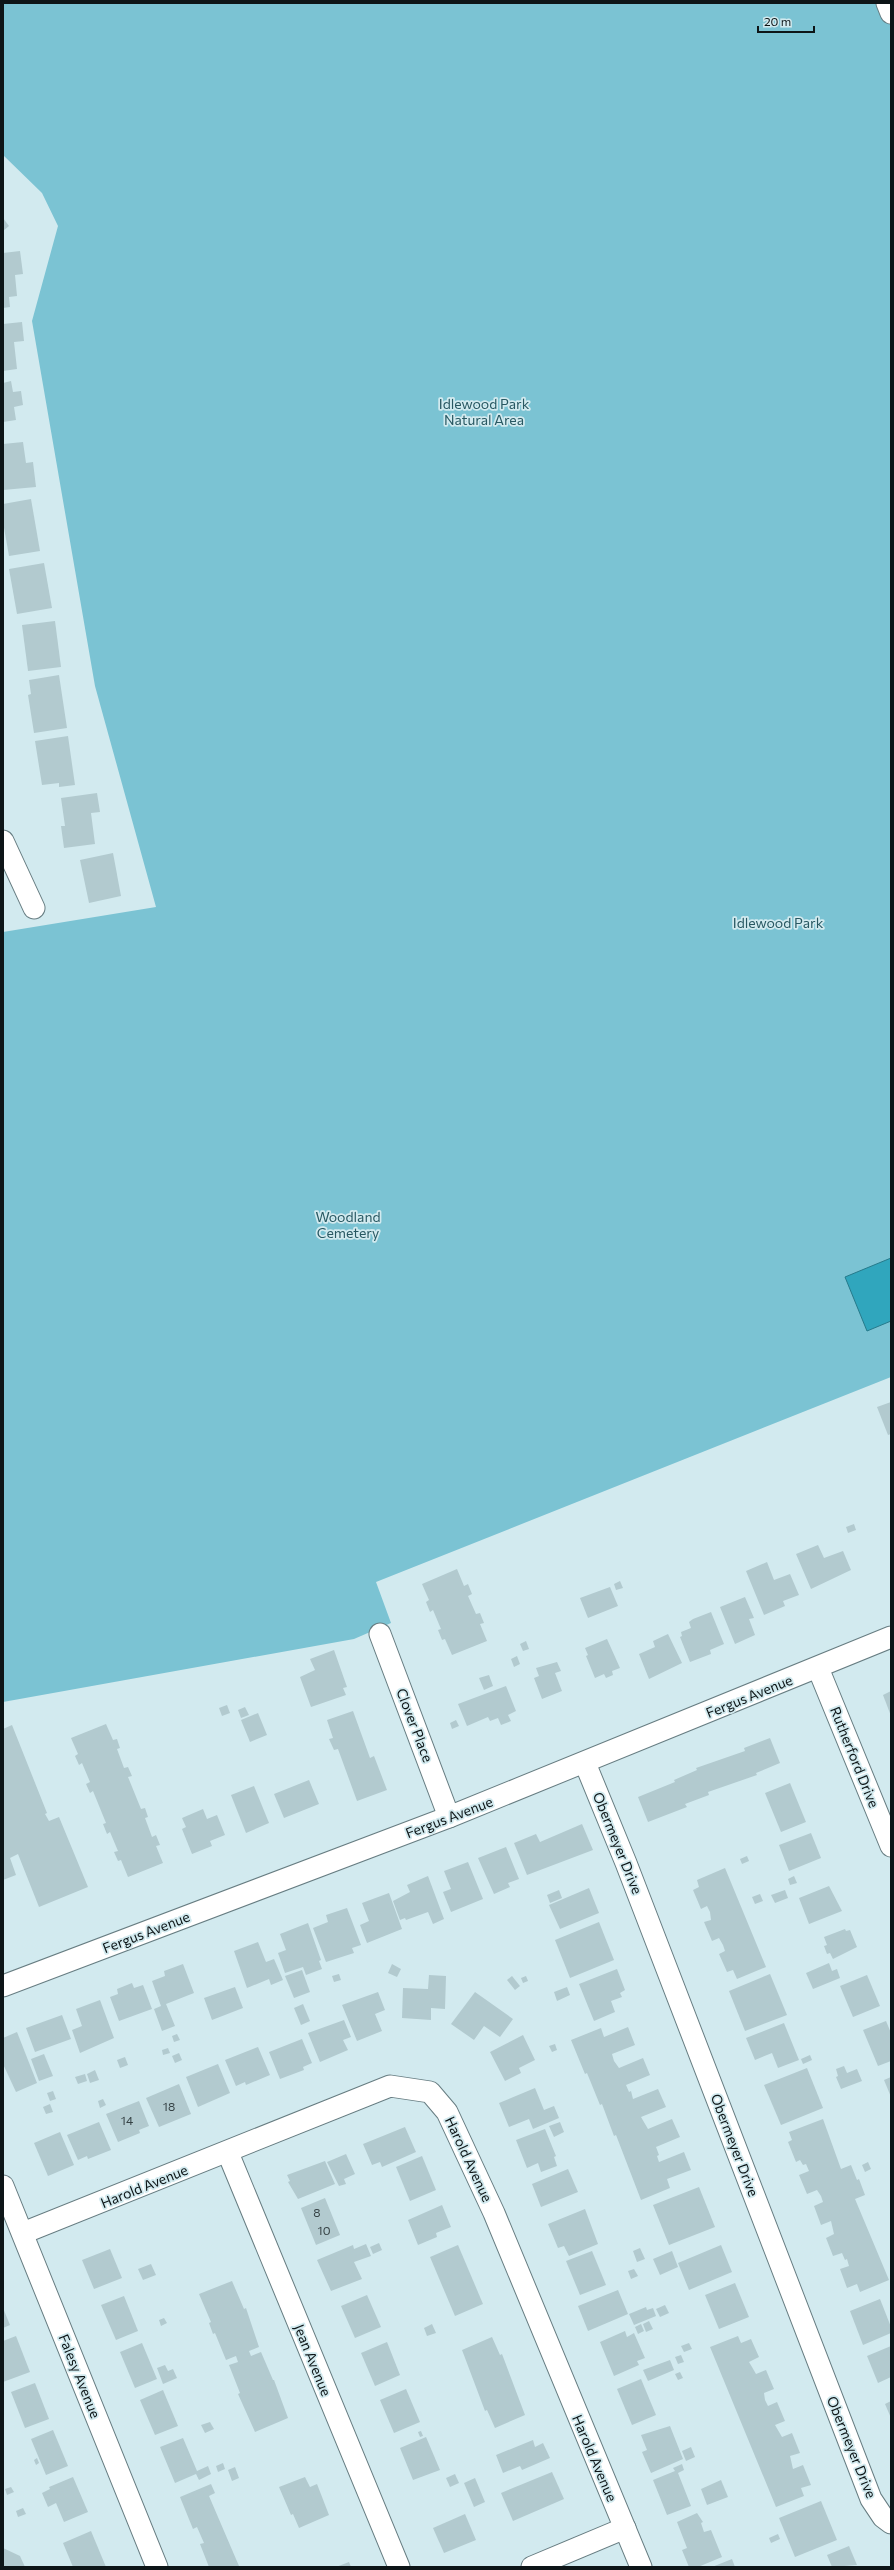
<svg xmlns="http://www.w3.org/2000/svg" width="894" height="2570" font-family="Commissioner,sans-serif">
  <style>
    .green { fill: #7bc3d3 }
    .water { fill: #30a6bd; stroke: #267a8b }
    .building { fill: #b2cacf }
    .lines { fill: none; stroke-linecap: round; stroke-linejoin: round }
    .minor-casing { stroke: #677d82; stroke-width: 23 }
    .minor { stroke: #fff; stroke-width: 21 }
    .labels { text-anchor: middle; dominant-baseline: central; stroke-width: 3.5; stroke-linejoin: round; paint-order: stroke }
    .number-label { font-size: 12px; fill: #364245 }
    .park-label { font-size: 14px; fill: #285862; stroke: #d2eaef }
    .street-label { font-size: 14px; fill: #0d1517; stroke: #d2eaef }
  </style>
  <rect width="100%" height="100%" fill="#d2eaef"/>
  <!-- green -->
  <polygon class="green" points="3,3 891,3 891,1377 376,1582 391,1623 354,1639 3,1702 3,932 156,907 95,686 32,321 58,226 42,193 3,155"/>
  <!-- water -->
  <polygon class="water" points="891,1258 891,1321 867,1331 845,1277"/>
  <!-- building -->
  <g class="building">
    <polygon points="3,218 9,226 3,231"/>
    <polygon points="20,251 23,274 15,275 17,296 9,297 10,307 3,308 3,253"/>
    <polygon points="22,322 24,341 14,342 17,369 3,371 3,324"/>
    <polygon points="11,381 13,392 21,391 23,405 14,407 16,420 3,422 3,383"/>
    <polygon points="23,442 26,463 33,462 36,487 3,490 3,444"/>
    <polygon points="31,499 40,551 9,556 3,522 3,504"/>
    <polygon points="44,563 52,608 17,614 9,569"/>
    <polygon points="55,621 61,667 28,671 22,625"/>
    <polygon points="59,675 67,728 34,733 28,695 31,694 29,680"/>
    <polygon points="68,736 75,785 59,787 59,783 42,785 35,741"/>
    <polygon points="97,793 100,812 91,813 95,844 64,848 61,826 65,826 61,798"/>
    <polygon points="113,853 121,896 89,903 80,860"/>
    <polygon points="891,1402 891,1434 888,1435 877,1407"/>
    <polygon points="854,1524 856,1530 848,1533 846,1527"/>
    <polygon points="818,1545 824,1558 843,1551 851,1570 811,1589 796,1554"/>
    <polygon points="767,1562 774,1580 790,1574 799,1595 783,1601 785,1606 764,1615 746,1571"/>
    <polygon points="457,1569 464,1586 468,1584 472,1594 468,1596 476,1614 480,1613 484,1623 480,1624 487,1641 452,1655 445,1639 442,1640 438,1630 441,1629 433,1610 430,1612 426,1602 429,1600 422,1584"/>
    <polygon points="620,1581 623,1588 616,1590 614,1584"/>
    <polygon points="610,1587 618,1606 588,1618 580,1598"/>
    <polygon points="745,1597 754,1618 749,1619 755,1635 735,1644 720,1607"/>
    <polygon points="711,1612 724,1644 710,1650 711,1654 690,1662 680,1637 682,1636 681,1632 691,1628 689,1622 693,1619"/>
    <polygon points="668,1634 682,1663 649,1679 639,1654 655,1647 653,1641"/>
    <polygon points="607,1639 620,1668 612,1671 613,1675 606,1678 604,1674 595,1678 586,1656 588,1655 585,1648"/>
    <polygon points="526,1641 529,1649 523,1651 520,1644"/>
    <polygon points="334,1650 347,1687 343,1688 346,1695 311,1707 300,1677 315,1670 310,1659"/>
    <polygon points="517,1656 520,1664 514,1667 511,1659"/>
    <polygon points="557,1662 561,1671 555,1673 562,1691 542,1699 534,1678 539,1676 536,1668"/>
    <polygon points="489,1675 493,1686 484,1690 479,1678"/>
    <polygon points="506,1686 516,1711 508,1715 511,1721 501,1725 498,1718 490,1721 488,1717 467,1726 458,1704"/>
    <polygon points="891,1691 891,1716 883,1695"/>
    <polygon points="227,1705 230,1713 222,1716 219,1708"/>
    <polygon points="245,1707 249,1715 241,1718 238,1710"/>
    <polygon points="353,1711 370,1758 374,1756 387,1790 357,1801 338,1749 334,1750 329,1739 333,1738 327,1720"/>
    <polygon points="258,1713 267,1735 250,1742 241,1720"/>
    <polygon points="456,1720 459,1726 452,1729 450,1723"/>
    <polygon points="106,1724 113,1740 117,1739 120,1748 117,1749 124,1768 128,1767 132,1776 128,1777 141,1809 145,1808 148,1817 145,1818 152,1837 156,1835 160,1845 156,1846 163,1863 128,1877 121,1860 118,1861 114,1852 118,1851 110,1832 107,1834 103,1824 106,1823 93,1791 90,1793 86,1784 90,1782 82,1763 79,1765 75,1756 78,1754 71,1738"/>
    <polygon points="12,1725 47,1813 45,1814 49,1821 59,1817 88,1887 39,1907 18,1854 10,1858 16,1875 3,1880 3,1729"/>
    <polygon points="770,1738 780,1763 756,1773 757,1775 708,1792 709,1795 685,1804 687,1807 648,1822 638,1797 675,1782 674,1780 697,1770 696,1768 745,1751 744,1748"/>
    <polygon points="309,1780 319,1804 284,1818 274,1794"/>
    <polygon points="790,1783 806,1822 781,1832 765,1793"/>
    <polygon points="254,1786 269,1823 246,1833 231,1795"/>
    <polygon points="203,1809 207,1819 217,1815 225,1835 210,1841 212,1846 192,1854 182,1829 186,1827 182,1818"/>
    <polygon points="582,1824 593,1850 527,1875 514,1843 536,1834 540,1842"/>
    <polygon points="811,1833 821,1858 789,1871 779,1845"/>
    <polygon points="506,1847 519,1879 508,1883 510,1887 494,1894 478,1858"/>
    <polygon points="747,1856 749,1861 742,1864 740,1859"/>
    <polygon points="468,1862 483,1899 451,1912 443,1892 451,1889 444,1871"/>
    <polygon points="725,1868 766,1967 737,1979 733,1970 727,1972 719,1954 725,1951 723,1945 719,1938 712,1941 704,1922 711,1920 710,1912 707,1906 701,1909 693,1890 699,1887 697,1880"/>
    <polygon points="428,1876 444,1919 433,1924 428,1912 406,1920 405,1918 400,1920 393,1901 410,1892 407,1885"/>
    <polygon points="794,1876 797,1883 790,1885 788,1879"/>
    <polygon points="829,1886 842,1911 809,1924 799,1898"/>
    <polygon points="589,1888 599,1913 560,1929 549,1905"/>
    <polygon points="559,1890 562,1898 550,1903 547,1895"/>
    <polygon points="785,1890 788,1898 775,1903 771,1895"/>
    <polygon points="389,1893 402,1929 367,1943 360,1925 369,1921 362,1903"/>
    <polygon points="760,1894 763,1901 755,1904 752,1897"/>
    <polygon points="347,1908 361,1945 352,1948 354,1953 326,1962 313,1928 328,1922 326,1915"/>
    <polygon points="599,1922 614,1960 570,1978 555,1940"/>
    <polygon points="308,1923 321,1960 319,1961 322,1969 306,1975 303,1967 285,1973 278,1953 286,1950 280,1934"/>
    <polygon points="845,1929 846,1931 850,1930 857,1947 833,1959 830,1953 827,1954 824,1946 827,1945 824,1937"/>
    <polygon points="258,1942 266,1962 274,1959 283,1980 271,1985 269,1979 247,1988 234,1951"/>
    <polygon points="829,1963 832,1971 837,1969 840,1978 813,1989 806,1973"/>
    <polygon points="183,1964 194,1993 166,2004 175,2026 162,2031 154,2009 161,2006 152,1981 165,1976 164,1971"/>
    <polygon points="392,1964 401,1969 397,1977 388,1973"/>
    <polygon points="617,1969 625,1990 620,1993 622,1997 611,2001 615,2012 594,2021 579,1984"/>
    <polygon points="302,1970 310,1992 294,1998 285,1976"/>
    <polygon points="339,1974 341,1980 334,1982 332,1976"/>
    <polygon points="770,1974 787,2015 745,2031 729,1991"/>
    <polygon points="429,1975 446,1976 445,2009 431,2008 431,2020 402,2018 403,1988 428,1989"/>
    <polygon points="867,1975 880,2006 853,2017 840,1986"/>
    <polygon points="512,1976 520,1986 515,1990 507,1980"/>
    <polygon points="526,1976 528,1981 523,1983 521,1978"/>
    <polygon points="132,1983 134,1988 143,1985 152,2009 119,2021 110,1997 118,1994 117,1989"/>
    <polygon points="235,1987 243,2008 212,2020 204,1998"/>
    <polygon points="567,1987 570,1995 557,2001 554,1992"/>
    <polygon points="378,1992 385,2010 375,2014 382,2031 357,2041 342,2005"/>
    <polygon points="475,1992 513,2019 500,2037 484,2026 474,2040 451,2024"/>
    <polygon points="100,2000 114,2038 80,2053 72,2030 82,2026 76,2009"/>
    <polygon points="303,2004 310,2021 301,2025 294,2008"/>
    <polygon points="62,2015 71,2039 35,2052 26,2028"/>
    <polygon points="344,2020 351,2037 343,2040 348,2050 320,2062 308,2033"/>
    <polygon points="886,2021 891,2033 891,2061 878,2066 863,2030"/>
    <polygon points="784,2023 799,2060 778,2068 772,2053 755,2060 746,2038"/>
    <polygon points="628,2027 635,2045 612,2054 614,2061 619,2068 643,2058 650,2075 626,2085 629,2092 631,2091 633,2099 658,2089 666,2107 641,2117 648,2129 672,2119 680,2137 656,2147 659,2155 657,2156 659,2162 684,2152 691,2170 667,2179 670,2188 641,2200 616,2135 614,2136 602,2104 600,2105 587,2073 585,2074 571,2040 601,2028 604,2037"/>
    <polygon points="17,2032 37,2083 16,2092 3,2064 3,2038"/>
    <polygon points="177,2034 180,2040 174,2042 172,2036"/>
    <polygon points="523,2035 535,2060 519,2068 521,2073 505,2081 490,2052"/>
    <polygon points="302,2039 312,2063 303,2067 304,2070 280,2079 269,2052"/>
    <polygon points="555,2044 557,2050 552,2052 549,2046"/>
    <polygon points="258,2047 270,2075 246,2085 245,2082 236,2086 225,2060"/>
    <polygon points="168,2048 170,2053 163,2055 162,2050"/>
    <polygon points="179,2053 182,2060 175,2063 172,2056"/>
    <polygon points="44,2054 53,2076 39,2081 31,2059"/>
    <polygon points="810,2055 812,2060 803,2064 801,2059"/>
    <polygon points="125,2057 128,2065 120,2068 117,2060"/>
    <polygon points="218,2064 230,2093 198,2107 186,2077"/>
    <polygon points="844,2066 847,2073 857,2069 862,2081 841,2089 836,2077 838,2076 836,2069"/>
    <polygon points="807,2068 823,2108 781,2125 764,2085"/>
    <polygon points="95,2070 99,2080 90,2083 87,2074"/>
    <polygon points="85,2074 87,2081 78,2084 75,2077"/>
    <polygon points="891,2077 891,2097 884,2080"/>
    <polygon points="179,2084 191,2114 159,2127 146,2098"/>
    <polygon points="535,2088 544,2110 554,2106 559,2118 533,2129 529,2119 509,2127 499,2103"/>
    <polygon points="53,2091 56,2099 50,2101 47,2093"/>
    <polygon points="103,2099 106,2105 100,2108 98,2101"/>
    <polygon points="139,2101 149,2126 139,2130 140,2133 118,2142 106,2114"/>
    <polygon points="50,2104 53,2112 46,2114 43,2107"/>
    <polygon points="823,2119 841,2169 851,2165 857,2180 859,2179 865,2195 855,2199 889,2280 860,2292 857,2284 847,2288 840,2269 849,2266 847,2259 845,2260 842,2253 833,2256 826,2238 834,2234 831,2221 821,2225 814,2206 823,2202 821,2196 817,2190 807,2194 799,2175 809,2171 806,2164 803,2165 800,2160 796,2162 788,2142 792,2140 789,2132"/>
    <polygon points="99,2122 111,2150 88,2159 87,2156 78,2160 67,2135"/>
    <polygon points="560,2122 564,2132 554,2137 549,2126"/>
    <polygon points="405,2127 416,2152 382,2167 380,2162 372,2165 363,2144"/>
    <polygon points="545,2129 556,2156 554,2157 557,2166 541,2172 538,2163 527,2168 516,2140"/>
    <polygon points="60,2132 74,2165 48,2176 34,2143"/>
    <polygon points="346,2154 355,2174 344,2179 346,2184 339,2186 327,2162"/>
    <polygon points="422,2156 436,2190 410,2201 396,2167"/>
    <polygon points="325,2161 335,2184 298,2199 288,2182 290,2181 287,2175"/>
    <polygon points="868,2162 871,2169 865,2172 862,2165"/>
    <polygon points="568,2169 578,2192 541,2207 532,2184"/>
    <polygon points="699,2187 715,2227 669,2245 653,2205"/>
    <polygon points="325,2198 340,2235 316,2245 301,2208"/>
    <polygon points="442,2205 451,2227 436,2233 437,2237 418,2245 408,2220"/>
    <polygon points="585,2209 598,2244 569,2256 564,2246 558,2248 548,2224"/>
    <polygon points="379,2243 382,2250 373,2254 370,2247"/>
    <polygon points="366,2244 371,2256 354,2262 362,2279 331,2291 317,2260 353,2245 354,2249"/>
    <polygon points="458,2245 483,2304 455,2316 430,2257"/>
    <polygon points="721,2245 732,2272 689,2290 678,2263"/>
    <polygon points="640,2248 645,2259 637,2262 633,2251"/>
    <polygon points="110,2249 122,2278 94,2289 82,2260"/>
    <polygon points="592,2251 606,2285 580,2295 566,2261"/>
    <polygon points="672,2251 678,2267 660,2275 653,2259"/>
    <polygon points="151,2264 156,2275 143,2280 138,2269"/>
    <polygon points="634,2269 638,2276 631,2279 628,2271"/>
    <polygon points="232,2281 244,2309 246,2308 259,2347 249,2351 251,2356 261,2352 273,2380 274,2380 288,2418 255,2432 238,2394 240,2393 229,2365 238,2362 236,2356 226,2360 215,2333 213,2334 209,2323 211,2322 199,2294"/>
    <polygon points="735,2283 749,2317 719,2329 705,2295"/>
    <polygon points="618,2290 628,2314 588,2331 578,2306"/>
    <polygon points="367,2295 381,2327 355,2338 341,2306"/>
    <polygon points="124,2296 138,2331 116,2340 101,2305"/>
    <polygon points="880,2299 891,2327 891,2333 863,2345 850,2311"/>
    <polygon points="665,2305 669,2313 660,2317 656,2309"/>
    <polygon points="646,2307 647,2310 653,2308 656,2316 634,2325 629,2314"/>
    <polygon points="3,2308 10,2325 3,2328"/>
    <polygon points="164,2318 167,2323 161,2326 159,2320"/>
    <polygon points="649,2321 653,2329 646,2332 643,2324"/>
    <polygon points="432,2324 436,2333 427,2336 424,2328"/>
    <polygon points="641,2324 644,2331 638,2334 635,2327"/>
    <polygon points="625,2331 627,2337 634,2333 645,2358 637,2361 639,2365 614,2376 600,2342"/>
    <polygon points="16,2336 30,2372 3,2382 3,2341"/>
    <polygon points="738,2336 741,2343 751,2339 759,2357 749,2362 752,2367 756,2374 766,2370 774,2389 764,2393 765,2400 768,2406 777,2402 785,2421 775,2425 782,2437 792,2433 800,2453 790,2456 793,2469 803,2465 811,2485 801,2488 804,2496 776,2507 710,2347"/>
    <polygon points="492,2337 500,2355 502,2354 525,2415 495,2428 487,2410 485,2411 462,2350"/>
    <polygon points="387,2342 400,2375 375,2386 361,2353"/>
    <polygon points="142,2343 157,2379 135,2388 120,2352"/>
    <polygon points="689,2343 692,2349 684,2352 681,2346"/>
    <polygon points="891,2346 891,2377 878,2383 867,2356"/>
    <polygon points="681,2355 684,2362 678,2364 675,2357"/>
    <polygon points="670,2360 674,2370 648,2381 643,2370"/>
    <polygon points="165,2365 168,2371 173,2369 177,2378 163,2384 157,2368"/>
    <polygon points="680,2372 683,2378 678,2380 675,2374"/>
    <polygon points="641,2379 656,2415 632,2425 617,2389"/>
    <polygon points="35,2383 49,2419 25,2428 11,2392"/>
    <polygon points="406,2389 420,2422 394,2433 380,2400"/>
    <polygon points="163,2390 178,2426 155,2435 140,2400"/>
    <polygon points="891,2401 891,2418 885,2404"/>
    <polygon points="210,2422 214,2429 205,2433 201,2425"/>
    <polygon points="670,2426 683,2459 651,2473 642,2452 647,2450 641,2435"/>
    <polygon points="53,2430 68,2466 46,2475 31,2439"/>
    <polygon points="421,2431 423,2436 420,2437 418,2432"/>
    <polygon points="426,2437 440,2470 413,2480 400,2448"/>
    <polygon points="183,2438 197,2471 208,2466 211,2474 199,2480 196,2474 175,2483 160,2447"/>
    <polygon points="533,2440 535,2447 543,2443 550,2458 522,2470 520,2466 503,2473 496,2455"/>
    <polygon points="691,2447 695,2457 686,2461 682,2451"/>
    <polygon points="37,2458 39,2463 36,2465 34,2460"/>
    <polygon points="223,2463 225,2469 218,2472 216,2466"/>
    <polygon points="682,2464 684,2470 678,2473 691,2506 667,2515 653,2480 675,2471 673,2468"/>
    <polygon points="235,2467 239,2478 232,2481 228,2470"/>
    <polygon points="552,2472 564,2499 513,2521 501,2493"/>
    <polygon points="455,2474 459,2483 450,2487 446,2478"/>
    <polygon points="73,2477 88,2512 64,2522 56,2503 48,2507 42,2493 50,2489 49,2487"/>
    <polygon points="305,2477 310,2487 317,2484 329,2515 299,2528 293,2514 291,2515 279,2487"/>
    <polygon points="475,2478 485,2502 474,2507 464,2483"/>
    <polygon points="721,2480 728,2497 707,2505 701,2489"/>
    <polygon points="211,2484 215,2493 209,2496 239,2566 236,2567 209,2567 200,2544 204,2543 197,2527 193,2529 180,2497"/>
    <polygon points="11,2487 14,2492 7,2495 5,2489"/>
    <polygon points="821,2501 837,2540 795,2557 779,2518"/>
    <polygon points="23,2508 26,2514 18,2517 16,2511"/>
    <polygon points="697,2513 703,2522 701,2523 704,2532 711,2530 722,2557 698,2567 689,2567 682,2550 687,2548 677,2522"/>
    <polygon points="465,2514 476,2540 444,2553 433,2528"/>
    <polygon points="91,2531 106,2567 73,2567 63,2543"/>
    <polygon points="778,2534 780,2539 771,2543 769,2538"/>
    <polygon points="849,2546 857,2565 832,2567 827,2555"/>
    <polygon points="3,2548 20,2556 25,2567 3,2567"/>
    <polygon points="732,2559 735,2567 712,2567"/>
    <polygon points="349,2562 351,2567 336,2567"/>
  </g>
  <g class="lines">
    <!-- minor casing -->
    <g class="minor-casing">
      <g id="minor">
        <polyline points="887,3 891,13"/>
        <polyline points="3,841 34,908"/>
        <polyline points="380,1634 449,1817"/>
        <polyline points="818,1668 891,1846"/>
        <polyline points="585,1763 626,1863 871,2499 883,2517 891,2523"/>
        <polyline points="3,1986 449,1817 891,1637"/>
        <polyline points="228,2153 399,2567"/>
        <polyline points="3,2186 157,2567"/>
        <polyline points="23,2233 390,2086 430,2092 447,2112 494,2213 641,2567"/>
        <polyline points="532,2567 625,2528"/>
      </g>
    </g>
    <!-- minor -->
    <use href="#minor" class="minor"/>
  </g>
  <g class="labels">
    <!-- number labels -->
    <g class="number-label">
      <text x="169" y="2106">18</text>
      <text x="127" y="2120">14</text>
      <text x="317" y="2212">8</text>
      <text x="324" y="2230">10</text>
    </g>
    <!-- park labels -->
    <g class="park-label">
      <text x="484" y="403">Idlewood Park<tspan x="484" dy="16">Natural Area</tspan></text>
      <text x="778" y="922">Idlewood Park</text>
      <text x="348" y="1216">Woodland<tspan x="348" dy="16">Cemetery</tspan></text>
    </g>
    <!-- street labels -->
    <g class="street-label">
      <text transform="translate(749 1696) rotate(-22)">Fergus Avenue</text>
      <text transform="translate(415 1725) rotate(69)">Clover Place</text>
      <text transform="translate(855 1757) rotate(68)">Rutherford Drive</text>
      <text transform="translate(449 1817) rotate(-21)">Fergus Avenue</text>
      <text transform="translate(618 1843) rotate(68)">Obermeyer Drive</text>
      <text transform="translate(146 1932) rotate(-21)">Fergus Avenue</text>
      <text transform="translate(735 2145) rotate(69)">Obermeyer Drive</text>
      <text transform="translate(469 2159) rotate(65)">Harold Avenue</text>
      <text transform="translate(144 2186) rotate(-22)">Harold Avenue</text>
      <text transform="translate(313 2360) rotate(68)">Jean Avenue</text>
      <text transform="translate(80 2376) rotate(68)">Falesy Avenue</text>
      <text transform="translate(852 2447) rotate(68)">Obermeyer Drive</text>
      <text transform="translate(595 2458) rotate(67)">Harold Avenue</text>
    </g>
  </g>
  <!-- border -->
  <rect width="894" height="2570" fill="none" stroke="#0d1517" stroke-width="8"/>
  <!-- scale -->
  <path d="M758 26v6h56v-6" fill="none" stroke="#0d1517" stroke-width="2"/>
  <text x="764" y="26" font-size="12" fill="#0d1517" stroke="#d2eaef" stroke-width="3" paint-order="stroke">20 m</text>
</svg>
